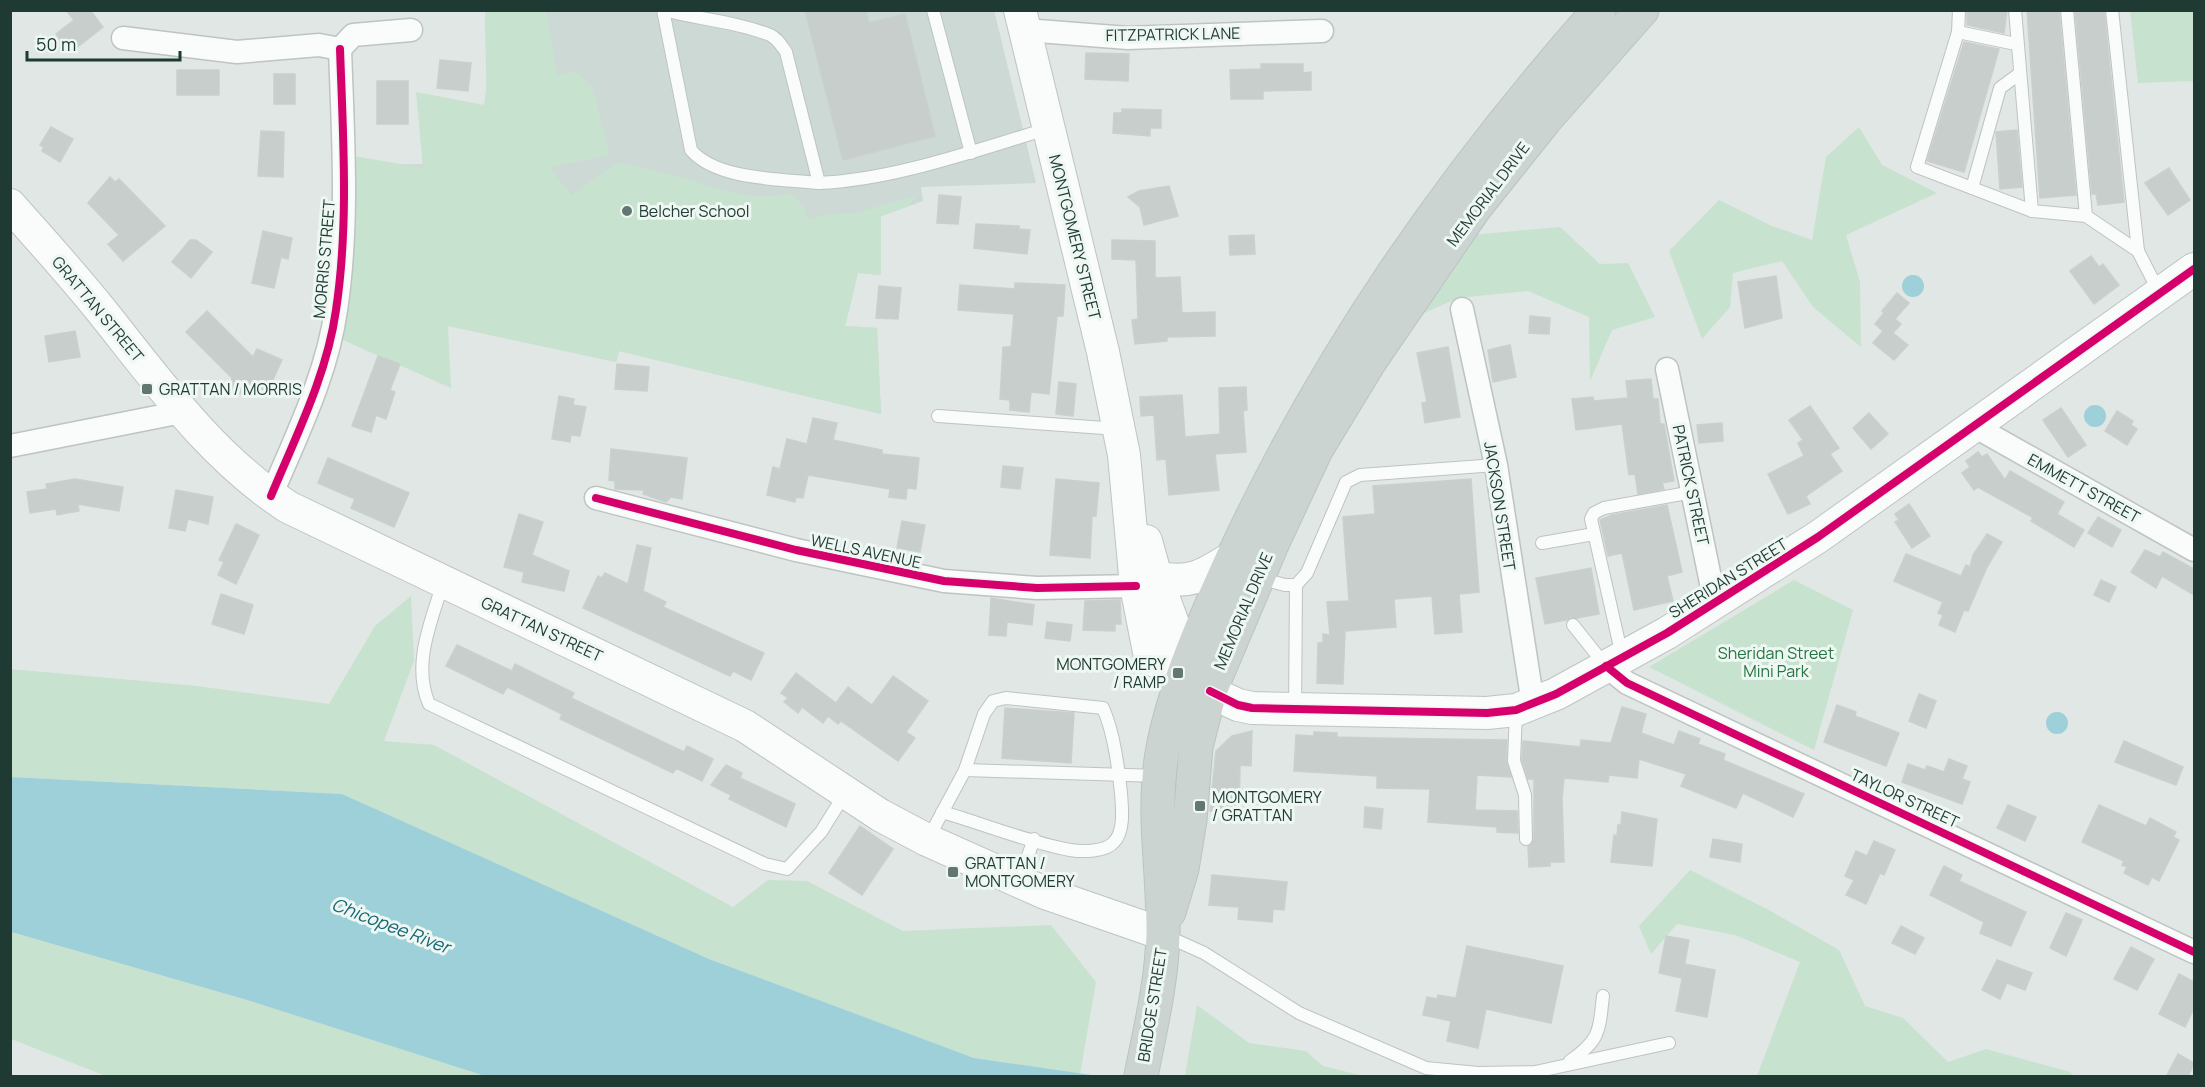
<svg xmlns="http://www.w3.org/2000/svg" width="2205" height="1087" font-family="Manrope,sans-serif">
  <style>
    .built { fill: #cdd9d4 }
    .green { fill: #c8e2d0 }
    .water { fill: #9ed0d9 }
    .building { fill: #c8cecb; stroke: #c9d0cd; stroke-width: 1.5 }
    .lines { fill: none; stroke-linecap: round; stroke-linejoin: round }
    .lane-casing { stroke: #bdc4c1; stroke-width: 14 }
    .street-casing { stroke: #bdc4c1; stroke-width: 25 }
    .secondary-casing { stroke: #bdc5c2; stroke-width: 34 }
    .primary-casing { stroke: #bac4c1; stroke-width: 35 }
    .lane { stroke: #fafbfb; stroke-width: 12 }
    .street { stroke: #fafbfb; stroke-width: 22 }
    .secondary { stroke: #fafbfb; stroke-width: 32 }
    .primary { stroke: #ccd4d2; stroke-width: 33 }
    .cycleway-casing { stroke: #eef7f2; stroke-width: 11 }
    .cycleway { stroke: #d6006c; stroke-width: 8 }
    .poi-dot { fill: #627771; stroke: #eef7f2; stroke-width: 2 }
    .labels { text-anchor: middle; dominant-baseline: central; stroke-width: 6; stroke-linejoin: round; paint-order: stroke }
    .street-label { font-size: 16px; fill: #1e3a33; stroke: #eef7f2 }
    .poi-label { font-size: 16px; fill: #1e3a33; stroke: #eef7f2; text-anchor: start }
    .park-label { font-size: 16px; fill: #267344; stroke: #eef7f2 }
    .water-label { font-size: 18px; font-style: italic; fill: #166879; stroke: #eef7f2 }
  </style>
  <rect width="100%" height="100%" fill="#e0e7e4"/>
  <!-- built -->
  <polygon class="built" points="994,10 1036,183 921,187 923,201 881,216 881,275 858,273 845,326 877,328 881,414 619,351 616,362 361,307 360,165 488,163 485,11"/>
  <!-- green -->
  <g class="green">
    <path d="M 485,11 L 546,11 L 557,75 L 575,72 L 592,86 L 610,155 L 550,167 L 571,195 L 619,162 C 641,168 665,172 687,179 C 721,190 755,202 791,193 L 804,207 L 808,220 L 824,214 L 856,213 L 917,195 L 907,207 L 881,216 L 881,275 L 858,273 L 845,326 L 877,328 L 881,414 L 619,351 L 616,362 L 448,326 L 451,388 L 343,340 L 354,156 L 423,168 L 416,92 L 484,105 L 487,83 Z"/>
    <polygon points="2130,11 2194,11 2194,81 2138,83"/>
    <polygon points="1859,127 1882,165 1937,193 1846,235 1860,282 1861,347 1813,307 1782,261 1733,273 1730,307 1702,339 1669,251 1719,200 1772,226 1812,240 1826,157"/>
    <polygon points="1560,227 1600,264 1628,263 1655,317 1612,330 1590,381 1589,317 1528,291 1458,298 1408,320 1472,235"/>
    <polygon points="1794,580 1853,610 1814,750 1649,667"/>
    <polygon points="411,596 414,661 384,741 434,745 733,907 768,880 807,881 903,931 1051,925 1096,982 1080,1074 974,1058 709,959 342,794 11,777 10,669 197,686 329,704 375,626"/>
    <polygon points="1690,870 1767,909 1839,950 1865,1006 1903,1018 1948,1062 1986,1049 2070,1072 2073,1076 1757,1076 1800,962 1735,935 1677,924 1651,954 1639,926"/>
    <polygon points="10,932 247,1000 485,1076 106,1076 11,1039"/>
    <polygon points="1197,1005 1249,1043 1306,1051 1323,1066 1363,1076 1185,1076"/>
  </g>
  <!-- water -->
  <g class="water">
    <circle cx="1913" cy="286" r="11"/>
    <circle cx="2095" cy="416" r="11"/>
    <circle cx="2057" cy="723" r="11"/>
    <polygon points="11,777 342,794 709,959 974,1058 1098,1076 485,1076 247,1000 11,932"/>
  </g>
  <!-- building -->
  <g class="building">
    <polygon points="66,10 90,10 103,27 70,53 56,34 74,20"/>
    <polygon points="805,10 866,10 869,23 905,14 935,136 843,160"/>
    <polygon points="1967,10 2007,10 2004,33 1967,25"/>
    <polygon points="2027,10 2059,10 2076,195 2040,198"/>
    <polygon points="2075,10 2104,10 2124,202 2098,205 2096,194 2092,194"/>
    <polygon points="1964,42 1999,49 1964,172 1927,161"/>
    <polygon points="1086,53 1129,54 1128,81 1085,79"/>
    <polygon points="440,60 471,63 468,91 437,88"/>
    <polygon points="1261,64 1303,64 1303,73 1311,72 1311,90 1263,91 1263,99 1231,99 1230,70 1261,69"/>
    <rect x="177" y="70" width="42" height="25"/>
    <rect x="274" y="74" width="21" height="30"/>
    <rect x="377" y="81" width="31" height="43"/>
    <polygon points="1122,109 1161,110 1161,128 1150,128 1150,136 1113,133 1114,113 1122,113"/>
    <polygon points="51,127 73,139 60,162 42,151 44,147 40,145"/>
    <polygon points="2017,130 2022,187 2000,189 1996,132"/>
    <polygon points="261,131 284,132 283,177 258,176"/>
    <polygon points="2169,168 2190,200 2168,215 2145,183"/>
    <polygon points="110,177 115,182 119,179 165,226 123,261 108,244 119,235 88,203"/>
    <polygon points="1169,186 1178,216 1144,225 1140,207 1128,197 1139,191"/>
    <polygon points="939,195 961,197 958,224 937,223"/>
    <polygon points="976,224 1019,226 1019,229 1030,230 1027,254 974,248"/>
    <polygon points="263,231 292,238 288,259 281,257 274,288 252,283"/>
    <polygon points="1254,235 1255,254 1230,255 1229,236"/>
    <polygon points="190,240 196,240 212,252 191,278 172,262"/>
    <polygon points="1112,240 1155,241 1155,278 1180,277 1182,313 1215,312 1215,336 1167,337 1167,341 1135,344 1132,320 1138,319 1136,260 1112,259"/>
    <polygon points="2091,256 2099,267 2103,264 2119,285 2094,304 2070,271"/>
    <polygon points="1776,276 1782,318 1745,328 1738,282"/>
    <polygon points="1015,283 1065,285 1063,316 1057,316 1049,394 1031,392 1029,412 1010,410 1010,400 1000,399 1003,347 1011,347 1014,314 958,310 960,285 1015,289"/>
    <polygon points="879,286 901,288 898,319 876,318"/>
    <polygon points="1897,293 1909,303 1895,319 1901,324 1893,333 1908,345 1894,360 1873,343 1883,331 1875,324 1884,313 1882,311"/>
    <polygon points="207,311 253,357 257,349 282,360 265,397 249,390 240,394 231,391 232,378 186,332"/>
    <polygon points="1530,316 1550,318 1549,334 1529,333"/>
    <polygon points="75,331 80,357 49,362 45,336"/>
    <polygon points="1510,345 1516,377 1493,382 1488,350"/>
    <polygon points="1448,347 1460,417 1425,423 1422,403 1427,402 1417,353"/>
    <polygon points="378,356 400,364 390,390 395,392 386,419 376,415 371,432 352,426"/>
    <polygon points="617,364 649,367 647,391 615,389"/>
    <polygon points="1651,379 1653,399 1658,399 1660,424 1664,424 1674,481 1662,483 1664,489 1638,494 1635,474 1629,475 1622,424 1576,430 1572,399 1593,397 1594,401 1628,398 1626,381"/>
    <polygon points="1059,382 1076,384 1073,416 1056,414"/>
    <polygon points="1246,387 1247,410 1243,411 1246,452 1215,454 1219,490 1169,495 1166,459 1157,460 1154,415 1141,416 1140,397 1182,395 1185,437 1220,434 1219,388"/>
    <polygon points="559,396 574,399 573,405 586,407 580,436 571,435 570,442 552,439"/>
    <polygon points="1810,406 1839,448 1830,454 1842,471 1806,496 1810,504 1788,514 1768,474 1804,456 1798,443 1803,440 1789,420"/>
    <polygon points="2061,408 2086,445 2068,457 2043,420"/>
    <polygon points="2117,411 2133,421 2131,425 2137,429 2127,445 2105,431"/>
    <polygon points="1869,413 1888,434 1871,449 1853,428"/>
    <polygon points="813,418 837,423 833,440 882,450 882,454 919,458 916,489 907,488 906,499 889,497 890,489 808,475 803,498 796,497 795,502 767,495 773,467 780,469 787,439 807,444"/>
    <polygon points="1722,423 1723,441 1699,443 1697,425"/>
    <polygon points="611,449 687,458 682,499 671,497 666,502 643,494 644,490 615,489 615,481 609,480"/>
    <polygon points="1978,452 1982,457 1987,454 2005,480 2010,471 2064,502 2057,514 2084,530 2074,547 2031,521 2033,518 2030,516 1978,487 1974,490 1962,473 1970,467 1966,461"/>
    <polygon points="328,458 409,493 394,527 351,508 355,499 318,483"/>
    <polygon points="1003,466 1023,468 1020,489 1001,487"/>
    <polygon points="75,479 123,487 119,511 78,504 79,511 57,515 56,509 30,513 27,492 47,489 46,484"/>
    <polygon points="1056,479 1099,483 1096,516 1092,516 1090,558 1050,555"/>
    <polygon points="1471,479 1479,592 1459,594 1462,632 1435,634 1432,596 1394,599 1396,627 1345,631 1343,684 1317,683 1318,643 1323,643 1323,634 1330,635 1327,602 1349,601 1343,517 1375,514 1373,486"/>
    <polygon points="176,490 213,497 208,524 188,519 185,531 169,528"/>
    <polygon points="1909,504 1930,536 1912,548 1895,522 1899,520 1895,514"/>
    <polygon points="1667,505 1682,572 1667,576 1673,601 1634,610 1622,553 1608,556 1600,520 1612,515"/>
    <polygon points="519,514 543,522 532,555 569,571 564,591 522,582 524,572 504,567"/>
    <polygon points="2098,517 2121,530 2112,547 2088,533"/>
    <polygon points="902,521 925,525 920,552 897,548"/>
    <polygon points="236,524 259,535 236,584 218,575 224,562 219,560"/>
    <polygon points="1987,534 2002,542 1987,567 1968,611 1964,610 1955,632 1939,625 1943,615 1938,613 1943,602 1894,581 1906,554 1961,576 1966,565 1970,567 1973,555"/>
    <polygon points="637,545 651,548 643,591 666,602 663,607 676,613 764,653 751,680 733,671 730,676 583,608 598,576 602,578 605,573 628,584"/>
    <polygon points="2145,550 2160,557 2163,552 2194,569 2194,595 2162,576 2156,588 2131,572"/>
    <polygon points="1591,568 1599,614 1545,624 1536,578"/>
    <polygon points="2101,580 2116,587 2109,602 2094,595"/>
    <polygon points="221,594 253,605 244,634 212,624"/>
    <polygon points="991,598 1034,605 1032,625 1007,622 1006,636 989,635"/>
    <polygon points="1120,600 1121,624 1115,624 1115,631 1083,630 1085,601"/>
    <polygon points="1047,622 1072,625 1070,641 1045,638"/>
    <polygon points="457,645 512,671 515,664 574,693 571,698 684,752 687,746 713,759 702,781 676,768 673,773 560,719 562,714 507,687 503,694 446,666"/>
    <polygon points="796,673 836,703 848,687 872,705 893,676 928,701 906,732 915,738 898,761 841,721 838,724 828,716 823,723 802,707 798,713 784,702 788,698 781,693"/>
    <polygon points="1919,694 1936,701 1926,728 1909,721"/>
    <polygon points="1837,705 1856,712 1855,716 1899,733 1886,766 1824,742"/>
    <polygon points="1622,707 1646,714 1641,733 1674,745 1679,731 1700,739 1698,744 1725,754 1723,760 1804,794 1793,817 1743,793 1736,808 1681,786 1686,774 1639,759 1637,778 1609,775 1608,782 1564,778 1562,798 1564,862 1550,862 1550,866 1529,867 1528,847 1534,839 1534,779 1528,779 1522,760 1523,741 1580,747 1581,740 1611,743"/>
    <polygon points="1005,708 1074,713 1071,763 1002,758"/>
    <polygon points="1252,731 1251,766 1240,765 1239,812 1210,811 1216,751 1232,736"/>
    <polygon points="1314,732 1337,733 1337,737 1375,738 1507,740 1506,761 1511,777 1477,775 1475,810 1517,811 1518,833 1497,832 1497,827 1428,822 1430,789 1377,788 1377,776 1294,771 1296,735 1314,736"/>
    <polygon points="2124,741 2183,767 2176,785 2115,762"/>
    <polygon points="1949,759 1967,766 1962,779 1970,782 1962,804 1902,782 1908,764 1925,770 1927,766 1944,772"/>
    <polygon points="726,765 742,773 740,778 795,804 786,827 729,799 731,795 711,785"/>
    <polygon points="2008,805 2036,817 2025,841 1997,828"/>
    <polygon points="2099,805 2146,826 2150,818 2176,832 2173,837 2179,840 2159,881 2152,877 2148,885 2124,873 2127,867 2122,865 2124,861 2082,842"/>
    <polygon points="1365,807 1383,809 1381,829 1364,827"/>
    <polygon points="1622,812 1657,819 1652,866 1611,862 1614,835 1617,836 1618,825 1621,825"/>
    <polygon points="860,826 893,849 862,895 829,873"/>
    <polygon points="1713,839 1742,844 1740,862 1710,857"/>
    <polygon points="1874,841 1895,850 1884,875 1880,873 1866,904 1846,895 1854,880 1845,876 1856,851 1867,856"/>
    <polygon points="1944,866 1962,875 1959,881 2026,912 2011,946 1980,933 1984,922 1930,895"/>
    <polygon points="1212,875 1287,882 1284,910 1273,909 1272,922 1238,919 1239,907 1209,905"/>
    <polygon points="2066,913 2082,920 2066,956 2050,948"/>
    <polygon points="1901,926 1924,938 1915,954 1892,943"/>
    <polygon points="1666,936 1689,940 1682,978 1659,973"/>
    <polygon points="1467,946 1563,966 1551,1023 1486,1009 1478,1048 1447,1041 1451,1021 1423,1015 1427,997 1437,999 1438,995 1456,998"/>
    <polygon points="2131,947 2154,959 2137,990 2114,979"/>
    <polygon points="1997,960 2032,973 2025,990 2007,983 2000,999 1982,990"/>
    <polygon points="1685,964 1715,970 1707,1017 1676,1011"/>
    <polygon points="2179,974 2194,982 2194,1008 2185,1027 2159,1014"/>
    <polygon points="2178,1054 2194,1063 2188,1077 2166,1077"/>
  </g>
  <g class="lines">
    <!-- lane casing -->
    <g class="lane-casing">
      <g id="lane">
        <path d="M 663,10 L 691,150 C 716,180 781,179 819,183 L 786,52 C 781,45 777,38 770,35 C 737,22 698,19 663,10"/>
        <polyline points="933,10 971,153"/>
        <polyline points="1959,10 1958,32 1917,167 2032,211"/>
        <polyline points="2015,10 2032,211 2086,216 2138,251 2159,292"/>
        <polyline points="2067,10 2086,216"/>
        <polyline points="2112,10 2138,251"/>
        <polyline points="1958,32 2016,44"/>
        <path d="M 819,183 C 893,180 976,150 1047,129"/>
        <polyline points="1972,188 2000,88 2019,74"/>
        <polyline points="938,416 1118,429"/>
        <polyline points="1542,543 1594,534"/>
        <polyline points="1259,578 1285,585 1296,585 1307,573 1346,482 1360,475 1496,465"/>
        <path d="M 443,583 C 431,622 412,664 429,704 L 765,864 L 787,869 L 821,832 L 846,792"/>
        <polyline points="1573,625 1605,665"/>
        <polyline points="1622,656 1591,519 1594,513 1604,508 1693,492"/>
        <polyline points="1295,709 1296,585"/>
        <polyline points="1516,712 1514,761 1525,795 1526,839"/>
        <polyline points="965,770 1159,776"/>
        <path d="M 928,839 L 965,770 L 984,714 L 993,701 L 1006,698 L 1103,708 C 1114,733 1118,766 1121,793 C 1122,807 1125,831 1114,842 C 1106,852 1082,852 1070,850 C 1027,842 984,824 942,812"/>
        <polyline points="1019,881 1034,839"/>
        <polyline points="1164,935 1204,953 1299,1013 1426,1068 1478,1073 1535,1072 1669,1043"/>
        <path d="M 1570,1061 C 1600,1040 1599,1032 1603,996"/>
      </g>
    </g>
    <!-- street casing -->
    <g class="street-casing">
      <g id="street">
        <polyline points="1025,30 1128,38 1322,31"/>
        <polyline points="123,38 237,52 319,45 340,49 353,35 411,30"/>
        <polyline points="1462,309 1496,465 1533,704"/>
        <polyline points="1667,369 1715,602"/>
        <polyline points="1974,426 2194,550"/>
        <polyline points="10,446 182,412"/>
        <path d="M 271,496 C 296,436 327,375 336,310 C 349,224 343,136 340,49"/>
        <polyline points="596,498 796,550 944,581 1037,588 1136,586"/>
        <polyline points="1606,666 1627,683 2194,952"/>
      </g>
    </g>
    <!-- secondary casing -->
    <g class="secondary-casing">
      <g id="secondary">
        <polyline points="1020,10 1103,352 1124,455 1136,586 1150,657 1184,680 1238,705 1252,708 1487,713 1516,710 1556,694 1667,633 1818,537 2194,269"/>
        <path d="M 10,205 C 40,239 71,273 100,309 C 157,380 210,456 288,507 L 745,726 L 880,815 L 927,840 L 1045,893 L 1163,934"/>
        <polyline points="1146,541 1156,577 1176,632 1184,680"/>
        <path d="M 1156,577 C 1191,585 1204,575 1233,557"/>
      </g>
    </g>
    <!-- primary casing -->
    <g class="primary-casing">
      <g id="primary">
        <polyline points="1169,912 1182,869 1190,820 1196,747 1210,691 1273,542 1316,450 1370,361 1474,209 1545,120 1642,10"/>
        <path d="M 1141,1076 C 1150,1030 1162,981 1163,934 C 1164,871 1151,811 1163,748 C 1174,688 1207,614 1233,557 C 1327,354 1451,177 1599,10"/>
      </g>
    </g>
    <!-- lane -->
    <use href="#lane" class="lane"/>
    <!-- street -->
    <use href="#street" class="street"/>
    <!-- secondary -->
    <use href="#secondary" class="secondary"/>
    <!-- primary -->
    <use href="#primary" class="primary"/>
    <!-- cycleway casing -->
    <g class="cycleway-casing">
      <g id="cycleway">
        <path d="M 271,496 C 296,436 327,375 336,310 C 349,224 343,136 340,49"/>
        <polyline points="596,498 796,550 944,581 1037,588 1136,586"/>
        <polyline points="1606,666 1627,683 2194,952"/>
        <polyline points="1210,691 1238,705 1252,708 1487,713 1516,710 1556,694 1667,633 1818,537 2194,269"/>
      </g>
    </g>
    <!-- cycleway -->
    <use href="#cycleway" class="cycleway"/>
  </g>
  <!-- markers -->
  <g class="poi-dot">
    <circle cx="627" cy="211" r="6"/>
    <rect x="141" y="383" width="12" height="12" rx="3"/>
    <rect x="1172" y="667" width="12" height="12" rx="3"/>
    <rect x="1194" y="800" width="12" height="12" rx="3"/>
    <rect x="947" y="866" width="12" height="12" rx="3"/>
  </g>
  <g class="labels">
    <!-- street labels -->
    <g class="street-label">
      <text transform="translate(1173 34) rotate(-1)">FITZPATRICK LANE</text>
      <text transform="translate(1488 194) rotate(-53)">MEMORIAL DRIVE</text>
      <text transform="translate(1075 237) rotate(76)">MONTGOMERY STREET</text>
      <text transform="translate(324 259) rotate(-85)">MORRIS STREET</text>
      <text transform="translate(98 309) rotate(50)">GRATTAN STREET</text>
      <text transform="translate(1691 485) rotate(78)">PATRICK STREET</text>
      <text transform="translate(2084 488) rotate(29)">EMMETT STREET</text>
      <text transform="translate(1500 506) rotate(81)">JACKSON STREET</text>
      <text transform="translate(866 551) rotate(12)">WELLS AVENUE</text>
      <text transform="translate(1728 578) rotate(-32)">SHERIDAN STREET</text>
      <text transform="translate(1243 611) rotate(-67)">MEMORIAL DRIVE</text>
      <text transform="translate(542 629) rotate(25)">GRATTAN STREET</text>
      <text transform="translate(1905 798) rotate(25)">TAYLOR STREET</text>
      <text transform="translate(1152 1005) rotate(-81)">BRIDGE STREET</text>
    </g>
    <!-- poi labels -->
    <g class="poi-label">
      <text x="639" y="211">Belcher School</text>
      <text x="159" y="389">GRATTAN / MORRIS</text>
      <text x="1166" y="664" text-anchor="end">MONTGOMERY<tspan x="1166" dy="18">/ RAMP</tspan></text>
      <text x="1212" y="797">MONTGOMERY<tspan x="1212" dy="18">/ GRATTAN</tspan></text>
      <text x="965" y="863">GRATTAN /<tspan x="965" dy="18">MONTGOMERY</tspan></text>
    </g>
    <!-- park labels -->
    <g class="park-label">
      <text x="1776" y="653">Sheridan Street<tspan x="1776" dy="18">Mini Park</tspan></text>
    </g>
    <!-- water labels -->
    <g class="water-label">
      <text transform="translate(391 925) rotate(21)">Chicopee River</text>
    </g>
  </g>
  <!-- border -->
  <rect width="2205" height="1087" fill="none" stroke="#1e3a33" stroke-width="24"/>
  <!-- scale -->
  <path d="M27 51v9h153v-9" fill="none" stroke="#1e3a33" stroke-width="3"/>
  <text x="36" y="51" font-size="18" fill="#1e3a33" stroke="#eef7f2" stroke-width="4.5" paint-order="stroke">50 m</text>
</svg>
